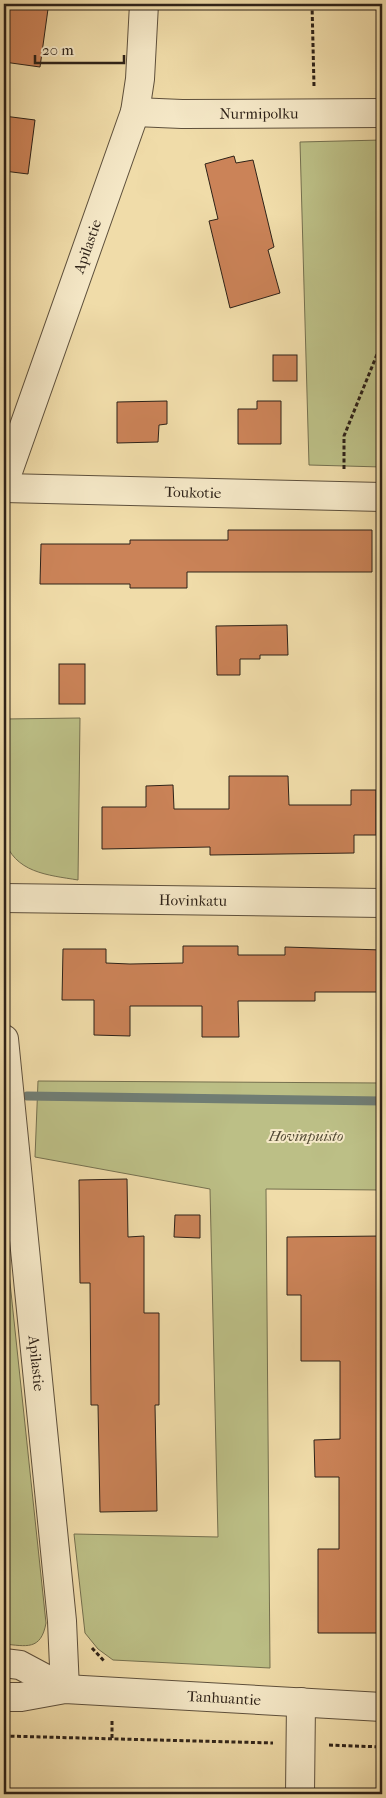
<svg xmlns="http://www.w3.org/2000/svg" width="386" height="1798" font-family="'IM FELL French Canon',serif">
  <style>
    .green { fill: #bcbf86; stroke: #75704f }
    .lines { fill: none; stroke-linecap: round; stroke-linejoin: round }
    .stream { stroke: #707d74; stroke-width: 9 }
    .building { fill: #cb8358; stroke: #2e2218 }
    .minor-casing { stroke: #5e503c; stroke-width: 30 }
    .tertiary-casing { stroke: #5e503c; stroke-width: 30 }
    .path { stroke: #2e2218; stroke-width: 3; stroke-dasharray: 4 2.5; stroke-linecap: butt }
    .minor { stroke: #f5e8c7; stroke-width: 28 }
    .tertiary { stroke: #f5e8c7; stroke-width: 28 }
    .labels { text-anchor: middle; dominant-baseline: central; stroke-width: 4; stroke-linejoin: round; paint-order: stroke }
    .street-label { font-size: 15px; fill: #2e2218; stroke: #f5e8c7 }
    .park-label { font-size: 15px; font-style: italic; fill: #524934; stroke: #f5e8c7 }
  </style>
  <rect width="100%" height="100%" fill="#f0dca9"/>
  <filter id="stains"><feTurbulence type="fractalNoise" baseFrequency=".004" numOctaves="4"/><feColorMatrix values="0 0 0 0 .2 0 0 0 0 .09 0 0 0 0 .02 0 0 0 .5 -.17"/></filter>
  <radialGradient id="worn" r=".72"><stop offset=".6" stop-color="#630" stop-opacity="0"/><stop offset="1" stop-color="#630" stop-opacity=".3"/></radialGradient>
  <!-- green -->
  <g class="green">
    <polygon points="382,140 382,467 309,465 300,142"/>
    <path d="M 80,718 L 78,880 C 48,875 14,873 4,838 L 4,719 Z"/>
    <polygon points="38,1081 382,1083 382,1190 266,1189 270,1668 113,1660 98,1649 85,1633 74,1534 218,1537 210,1189 35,1157"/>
    <path d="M 4,1226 L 46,1623 C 41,1651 26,1646 4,1644 Z"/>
  </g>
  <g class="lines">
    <!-- stream -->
    <polyline class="stream" points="27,1096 382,1101"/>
  </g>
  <!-- building -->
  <g class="building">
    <polygon points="4,4 48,9 40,67 4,62"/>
    <polygon points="4,116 35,120 28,174 4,171"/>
    <polygon points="234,156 236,163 253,160 274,247 268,250 280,293 230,308 209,221 218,219 205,164"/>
    <rect x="273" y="355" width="24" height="26"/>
    <polygon points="167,401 167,424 159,425 158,442 117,443 117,402"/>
    <polygon points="257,401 281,401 281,444 238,444 238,409 257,409"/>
    <polygon points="228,530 372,530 372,572 187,572 187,588 130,588 130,584 40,584 41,544 130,544 130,540 228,540"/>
    <polygon points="287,625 288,655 260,655 260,659 240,659 240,675 217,675 216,626"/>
    <rect x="59" y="664" width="26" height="40"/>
    <polygon points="229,776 288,776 289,805 351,805 351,790 376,790 376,835 354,835 354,853 210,855 210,847 102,849 102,807 146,807 146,786 173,785 174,809 229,809"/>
    <polygon points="183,946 238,946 238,955 285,955 285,947 382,950 382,992 315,992 315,1001 238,1001 239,1037 202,1037 202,1006 130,1006 130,1036 94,1035 94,1000 62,1000 63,949 106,949 106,963 130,964 183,963"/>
    <polygon points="127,1179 128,1237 144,1236 144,1313 159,1313 159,1405 155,1405 157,1511 100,1512 98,1405 91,1405 90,1283 80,1283 79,1180"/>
    <polygon points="175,1215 200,1215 200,1238 174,1237"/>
    <polygon points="382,1236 382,1633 318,1633 318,1549 339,1549 339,1477 315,1477 314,1440 340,1439 340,1361 301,1361 301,1295 287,1295 287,1237"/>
  </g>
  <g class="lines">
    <!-- minor casing -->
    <g class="minor-casing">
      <g id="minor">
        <path id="s1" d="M 135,112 L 182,114 L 382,113"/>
        <path id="s2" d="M 4,483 L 135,112 L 140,79 L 144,4"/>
        <path id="s3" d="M 4,488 L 382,497"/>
        <path id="s4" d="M 4,898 L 382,903"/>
        <path id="s5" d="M 4,1039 L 62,1621 L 65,1689"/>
        <polyline points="300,1794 301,1702"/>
      </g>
    </g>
    <!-- tertiary casing -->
    <g class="tertiary-casing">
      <g id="tertiary">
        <polyline points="4,1663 20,1665 65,1689"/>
        <path id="s6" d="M 4,1697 L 21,1697 L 65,1689 L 382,1707"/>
      </g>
    </g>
    <!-- path -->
    <g class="path">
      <polyline points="312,4 314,86"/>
      <polyline points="344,469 344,436 382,342"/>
      <polyline points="92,1648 105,1662"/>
      <polyline points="4,1736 273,1743"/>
      <polyline points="112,1738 112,1721"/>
      <polyline points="329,1745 382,1747"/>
    </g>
    <!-- minor -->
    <use href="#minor" class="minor"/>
    <!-- tertiary -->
    <use href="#tertiary" class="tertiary"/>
  </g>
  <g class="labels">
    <!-- street labels -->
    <g class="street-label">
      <text stroke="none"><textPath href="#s1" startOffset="124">Nurmipolku</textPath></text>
      <text stroke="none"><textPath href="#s2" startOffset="251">Apilastie</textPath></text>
      <text stroke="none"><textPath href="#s3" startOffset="189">Toukotie</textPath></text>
      <text stroke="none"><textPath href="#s4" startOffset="189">Hovinkatu</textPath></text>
      <text stroke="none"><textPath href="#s5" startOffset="326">Apilastie</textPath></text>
      <text stroke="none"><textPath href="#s6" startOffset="221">Tanhuantie</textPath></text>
    </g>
    <!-- park labels -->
    <g class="park-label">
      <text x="306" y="1136">Hovinpuisto</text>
    </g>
  </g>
  <!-- margin -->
  <rect width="386" height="1798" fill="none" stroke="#f0dca9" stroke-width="20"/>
  <rect x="5" y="5" width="376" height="1788" fill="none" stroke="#2e2218" stroke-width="2.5"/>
  <rect x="10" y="10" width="366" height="1778" fill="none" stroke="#2e2218"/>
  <!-- scale -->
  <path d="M35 55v8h89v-8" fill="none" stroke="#2e2218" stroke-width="2.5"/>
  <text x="42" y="55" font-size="15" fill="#2e2218" stroke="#f5e8c7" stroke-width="4" paint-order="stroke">20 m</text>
  <rect width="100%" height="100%" filter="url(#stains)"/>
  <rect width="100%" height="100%" fill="url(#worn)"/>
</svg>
